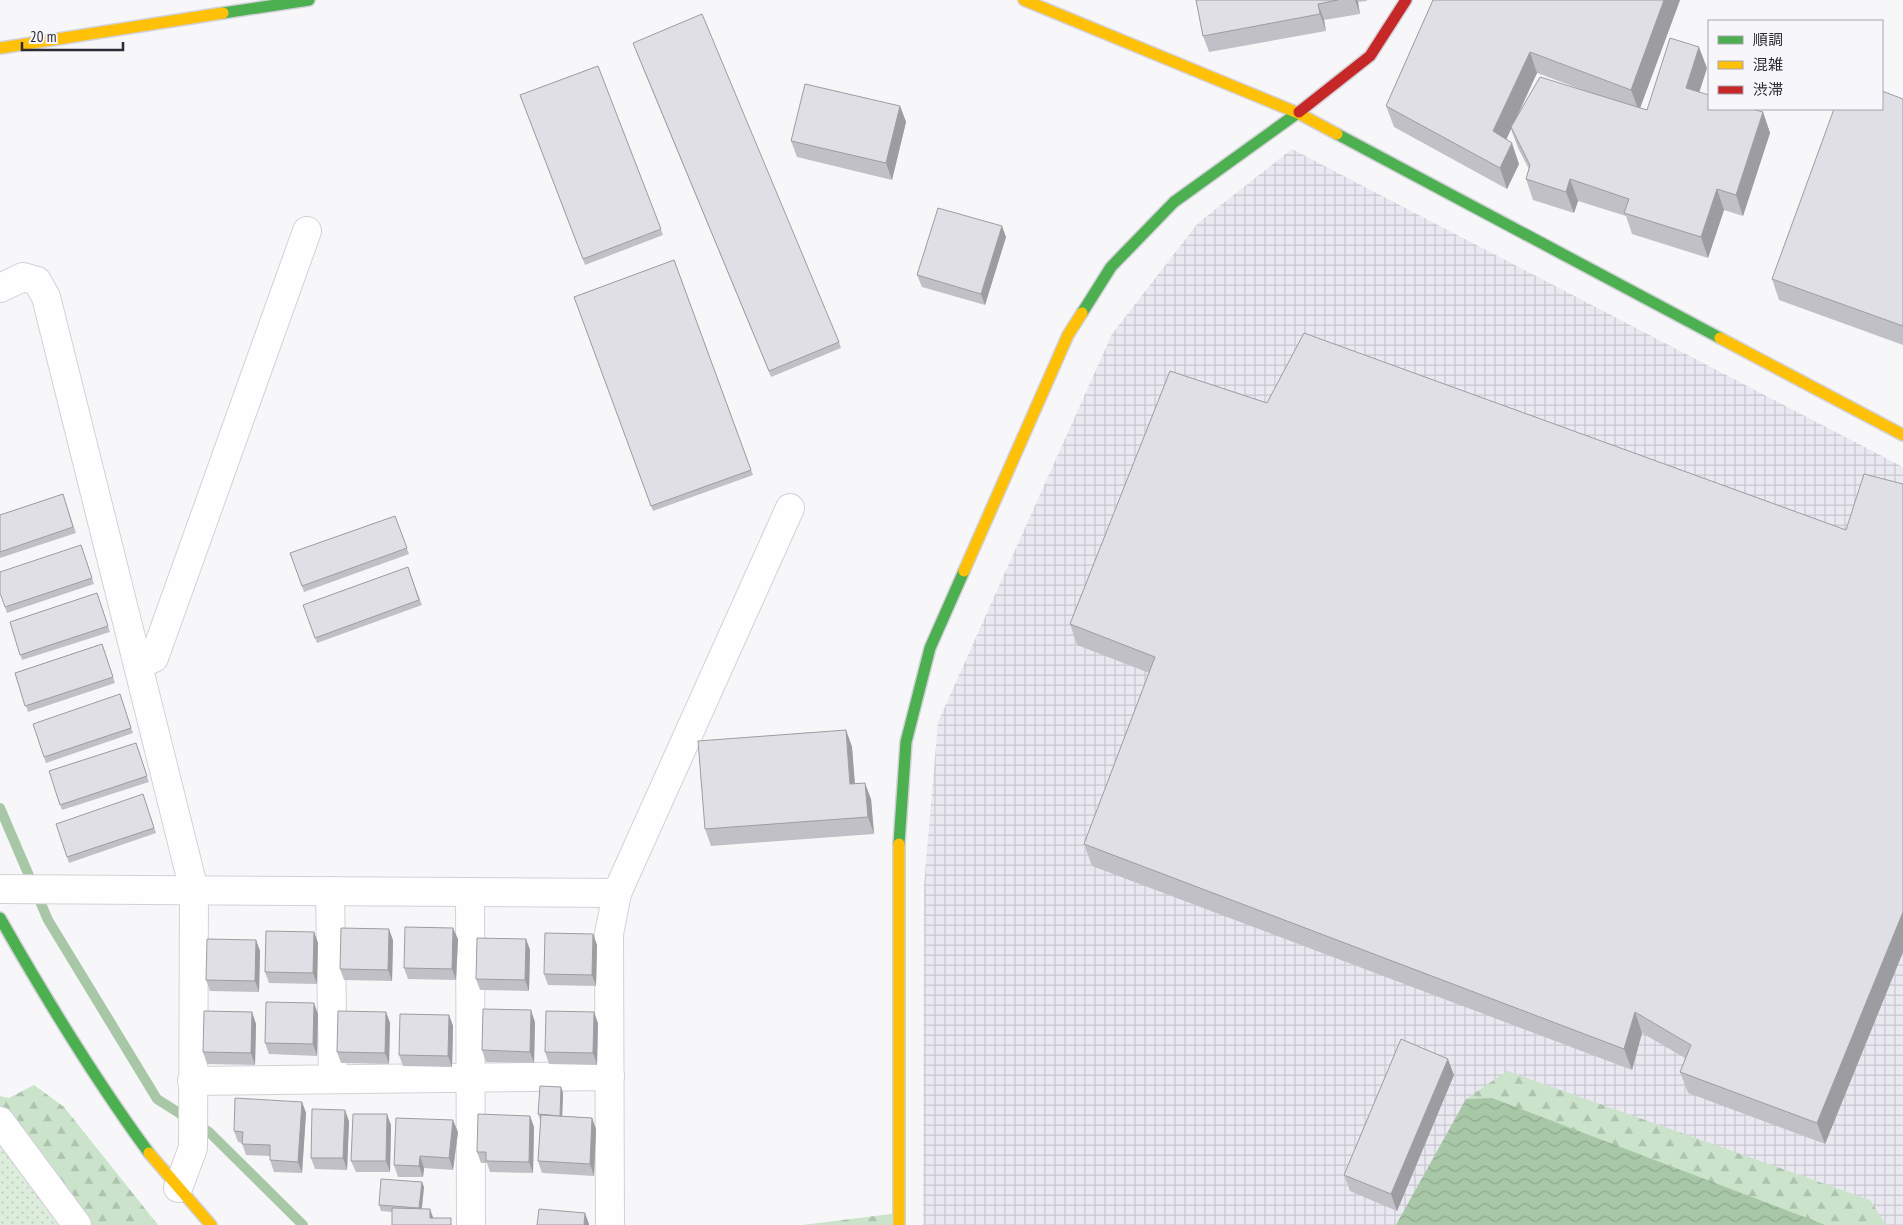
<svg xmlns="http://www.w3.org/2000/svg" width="1903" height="1225" font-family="'PT Sans Narrow','Noto Sans JP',sans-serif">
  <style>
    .industrial { fill: url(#industrial-grid) }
    .grass { fill: url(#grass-dots) }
    .forest { fill: url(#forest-firs) }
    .water { fill: url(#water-waves) }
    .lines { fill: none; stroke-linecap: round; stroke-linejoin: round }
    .stream { stroke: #a7c7a6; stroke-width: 10 }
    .street-casing { stroke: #d2d1d8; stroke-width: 30 }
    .fast-casing { stroke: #d2d1d8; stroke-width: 14 }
    .slow-casing { stroke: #d2d1d8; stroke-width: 14 }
    .jam-casing { stroke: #d2d1d8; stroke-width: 14 }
    .street { stroke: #fefefe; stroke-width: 28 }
    .fast { stroke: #4caf50; stroke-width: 11 }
    .slow { stroke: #ffc107; stroke-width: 11 }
    .jam { stroke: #c62828; stroke-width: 11 }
    .wall { fill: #c1c0c6; fill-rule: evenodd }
    .shaded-wall { fill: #9d9ca1 }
    .building { fill: #e0dfe6; stroke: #9d9ca1 }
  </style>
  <defs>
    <pattern id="industrial-grid" width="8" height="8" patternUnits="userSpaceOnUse" patternTransform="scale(1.25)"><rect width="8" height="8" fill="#eae9f2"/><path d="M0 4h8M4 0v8" fill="none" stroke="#c9c8d0"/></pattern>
    <pattern id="grass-dots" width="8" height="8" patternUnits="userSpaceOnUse" patternTransform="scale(1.25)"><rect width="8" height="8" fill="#dceddc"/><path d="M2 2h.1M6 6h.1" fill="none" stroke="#bdcbbd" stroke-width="1.8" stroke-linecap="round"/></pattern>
    <pattern id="forest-firs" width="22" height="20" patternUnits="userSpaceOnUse" patternTransform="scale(1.25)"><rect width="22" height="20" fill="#cae3ca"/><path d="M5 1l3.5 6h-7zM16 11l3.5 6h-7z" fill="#aec3ae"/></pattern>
    <pattern id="water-waves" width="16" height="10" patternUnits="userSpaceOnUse" patternTransform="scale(1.25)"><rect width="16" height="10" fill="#a7c7a6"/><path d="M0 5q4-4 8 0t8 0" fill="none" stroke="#90ab90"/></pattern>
  </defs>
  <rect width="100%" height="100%" fill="#f7f7fa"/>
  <!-- industrial -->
  <polygon class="industrial" points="1292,149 1903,467 1903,1225 923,1225 924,885 938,722 1112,334 1198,223"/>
  <!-- grass -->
  <polygon class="grass" points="0,1121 77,1225 0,1225"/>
  <!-- forest -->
  <g class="forest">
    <polygon points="1507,1071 1870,1200 1886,1225 1822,1225 1466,1099"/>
    <polygon points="34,1085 64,1107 158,1225 77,1225 0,1121 0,1096 9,1098"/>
    <polygon points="899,1213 898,1225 802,1225"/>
  </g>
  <!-- water -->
  <polygon class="water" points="1492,1098 1825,1225 1396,1225 1466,1099"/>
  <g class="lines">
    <!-- stream -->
    <polyline class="stream" points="0,808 48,920 157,1099 209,1132 303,1225"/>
    <!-- street casing -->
    <g class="street-casing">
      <g id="street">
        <polyline points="0,288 23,277 37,281 46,297 194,890 193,1148 178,1188"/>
        <polyline points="138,665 154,658 307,231"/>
        <polyline points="0,889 617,893"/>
        <polyline points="330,891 333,1079"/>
        <polyline points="470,892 471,1225"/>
        <polyline points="192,1081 610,1076"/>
        <polyline points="0,1121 77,1225"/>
        <polyline points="610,1225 609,934 617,893 790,508"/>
      </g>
    </g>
    <!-- fast casing -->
    <g class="fast-casing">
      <g id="fast">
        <polyline points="223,13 309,0"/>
        <polyline points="1337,134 1720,338"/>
        <polyline points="1082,313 1111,267 1174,202 1299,112"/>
        <polyline points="899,844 906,742 930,648 964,571"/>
        <path d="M 0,918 C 46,999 94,1078 149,1153"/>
      </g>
    </g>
    <!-- slow casing -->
    <g class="slow-casing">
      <g id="slow">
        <polyline points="1024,0 1298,113 1337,134"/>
        <polyline points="0,48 223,13"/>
        <polyline points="1720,338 1903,435"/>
        <polyline points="964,571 1068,335 1082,313"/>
        <polyline points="149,1153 211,1225"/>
        <polyline points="899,1225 899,844"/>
      </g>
    </g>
    <!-- jam casing -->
    <g class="jam-casing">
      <polyline id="jam" points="1299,112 1370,56 1406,0"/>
    </g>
    <!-- street -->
    <use href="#street" class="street"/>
    <!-- fast -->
    <use href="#fast" class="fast"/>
    <!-- slow -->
    <use href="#slow" class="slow"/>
    <!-- jam -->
    <use href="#jam" class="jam"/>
  </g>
  <!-- wall -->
  <g class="wall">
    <polygon points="1196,0 1367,0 1367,1 1358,2 1360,14 1324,20 1326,31 1209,52 1203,36"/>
    <path d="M 1433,0 L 1680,0 L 1640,108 L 1647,110 L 1707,68 L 1699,92 L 1763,112 L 1770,133 L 1743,216 L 1724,210 L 1708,258 L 1632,234 L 1626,216 L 1578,201 L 1574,213 L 1533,200 L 1526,179 L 1529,169 L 1518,148 L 1511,129 L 1506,140 L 1519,164 L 1507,189 L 1394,127 L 1386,106 ZM 1537,73 L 1583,90 L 1518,115 Z"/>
    <polygon points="635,49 839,342 841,348 771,377"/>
    <polygon points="598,66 663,235 585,265 520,95"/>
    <polygon points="1903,99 1903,345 1779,300 1772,279"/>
    <polygon points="900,106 906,122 892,180 797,157 791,141"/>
    <polygon points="1006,237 985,305 922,287 917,275"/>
    <polygon points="674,260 753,475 653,511 574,297"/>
    <polygon points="1267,403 1846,530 1903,484 1903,952 1825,1144 1688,1093 1680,1072 1685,1058 1642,1033 1632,1070 1092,866 1084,844 1149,673 1077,645 1070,624"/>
    <polygon points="63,494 76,533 0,558 0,515"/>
    <polygon points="395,516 409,554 304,592 290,553"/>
    <polygon points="81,545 94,584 7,613 5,607"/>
    <polygon points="408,567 422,605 317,643 303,605"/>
    <polygon points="97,593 110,632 22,660 10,622"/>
    <polygon points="102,644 115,683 28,712 15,673"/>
    <polygon points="120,694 133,733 46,763 44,757"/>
    <polygon points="846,730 852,747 855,784 871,799 874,834 711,846 705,829"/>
    <polygon points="136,743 149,782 62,810 49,771"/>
    <polygon points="143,794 156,833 69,863 67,857"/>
    <polygon points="314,932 318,943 317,984 269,983 265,972"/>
    <polygon points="593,934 597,945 596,986 548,985 544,974"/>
    <polygon points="458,939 456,980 408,979 404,968"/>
    <polygon points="526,939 530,950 529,991 480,990 476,979"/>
    <polygon points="256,940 260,951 259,992 210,991 206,980"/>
    <polygon points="393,940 392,981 344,980 340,969"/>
    <polygon points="252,1012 256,1024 255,1065 207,1064 203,1052"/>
    <polygon points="386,1012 390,1023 389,1064 341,1063 337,1052"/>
    <polygon points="318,1014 317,1056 269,1054 265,1043"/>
    <polygon points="449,1015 453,1026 452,1067 403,1066 399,1055"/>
    <polygon points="535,1022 534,1063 486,1062 482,1050"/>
    <polygon points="598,1023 597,1065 549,1064 545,1052"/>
    <polygon points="1454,1075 1397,1211 1350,1191 1344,1175"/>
    <polygon points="561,1087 563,1093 562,1116 592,1118 596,1129 594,1176 542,1173 538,1161 541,1120 540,1120 538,1114"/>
    <polygon points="302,1102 306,1113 302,1173 274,1172 270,1160 270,1156 246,1155 242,1143 238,1142 234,1131"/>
    <polygon points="530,1116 534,1127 533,1173 490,1172 487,1163 481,1163 477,1152"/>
    <polygon points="349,1121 347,1170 315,1169 311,1158"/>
    <polygon points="391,1125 390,1172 356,1172 351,1161"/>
    <polygon points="458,1132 453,1170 424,1168 423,1177 398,1177 394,1165"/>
    <polygon points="424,1187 422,1209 433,1218 392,1212 381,1211 379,1205"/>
  </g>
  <!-- shaded-wall -->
  <g class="shaded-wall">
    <polygon points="1355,0 1357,0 1358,2 1360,14"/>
    <polygon points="1664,0 1680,0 1639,111 1631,90"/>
    <polygon points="1318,4 1324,20 1326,31 1320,14"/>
    <polygon points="1699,47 1707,68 1694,109 1686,88"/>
    <polygon points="1530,52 1537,73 1500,153 1493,131"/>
    <polygon points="900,106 906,122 892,180 886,163"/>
    <polygon points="1763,112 1770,133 1743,216 1736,195"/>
    <polygon points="1512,143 1519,164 1507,189 1500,168"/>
    <polygon points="1570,179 1578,201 1574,213 1566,192"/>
    <polygon points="1717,189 1724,210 1708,258 1701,237"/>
    <polygon points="1002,226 1006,237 985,305 981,294"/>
    <polygon points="846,730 852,747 856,800 850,784"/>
    <polygon points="865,783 871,799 874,834 868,817"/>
    <polygon points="1903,912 1903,952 1825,1144 1817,1123"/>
    <polygon points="453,928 458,939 456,980 452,969"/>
    <polygon points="389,929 393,940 392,981 388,970"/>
    <polygon points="314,932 318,943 317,984 313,973"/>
    <polygon points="593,934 597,945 596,986 592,975"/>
    <polygon points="526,939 530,950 529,991 525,980"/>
    <polygon points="256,940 260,951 259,992 255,981"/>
    <polygon points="314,1003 318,1014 317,1056 313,1044"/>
    <polygon points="531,1010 535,1022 534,1063 530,1052"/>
    <polygon points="252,1012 256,1024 255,1065 251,1053"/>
    <polygon points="386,1012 390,1023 389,1064 385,1053"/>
    <polygon points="594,1012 598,1023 597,1065 593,1053"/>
    <polygon points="1635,1012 1642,1033 1632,1070 1624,1049"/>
    <polygon points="449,1015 453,1026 452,1067 448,1056"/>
    <polygon points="1448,1059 1454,1075 1397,1211 1391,1194"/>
    <polygon points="561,1087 563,1093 562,1121 560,1116"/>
    <polygon points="302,1102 306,1113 302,1173 298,1162"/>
    <polygon points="345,1110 349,1121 347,1170 343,1158"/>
    <polygon points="387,1114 391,1125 390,1172 386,1161"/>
    <polygon points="530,1116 534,1127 533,1173 529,1162"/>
    <polygon points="592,1118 596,1129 594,1176 590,1164"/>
    <polygon points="453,1120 458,1132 453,1170 449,1158"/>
    <polygon points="420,1156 424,1168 423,1177 419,1166"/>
    <polygon points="422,1182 424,1187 421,1214 419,1208"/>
    <polygon points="430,1209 434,1220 430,1218"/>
    <polygon points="585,1213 589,1224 589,1225 584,1225"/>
  </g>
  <!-- building -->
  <g class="building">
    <polygon points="1196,0 1338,0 1318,4 1320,14 1203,36"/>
    <polygon points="1433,0 1664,0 1631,90 1530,52 1493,131 1512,143 1500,168 1386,106"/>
    <polygon points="702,14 839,342 769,371 633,43"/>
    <polygon points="1670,38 1699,47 1686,88 1709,95 1709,109 1752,109 1763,112 1736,195 1717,189 1701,237 1624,213 1629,199 1570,179 1566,192 1526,179 1530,165 1511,127 1540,77 1647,110"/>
    <polygon points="598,66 661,229 583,259 520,95"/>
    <polygon points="805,84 900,106 886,163 791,141"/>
    <polygon points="1882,91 1903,99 1903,326 1772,279 1834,109 1882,109"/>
    <polygon points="938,208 1002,226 981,294 917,275"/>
    <polygon points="674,260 751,470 651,506 574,297"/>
    <polygon points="1304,333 1846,530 1864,474 1903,484 1903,912 1817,1123 1680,1072 1691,1045 1635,1012 1624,1049 1084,844 1155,657 1070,624 1170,371 1267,403"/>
    <polygon points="63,494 73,527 0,552 0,515"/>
    <polygon points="395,516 407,548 302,586 290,553"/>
    <polygon points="81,545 92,578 5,607 0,593 0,572"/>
    <polygon points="408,567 419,600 315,638 303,605"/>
    <polygon points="97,593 108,626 20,655 10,622"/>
    <polygon points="102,644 113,677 25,706 15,673"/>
    <polygon points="120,694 131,728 44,757 33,724"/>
    <polygon points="846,730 850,784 865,783 868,817 705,829 698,741"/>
    <polygon points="136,743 147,776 60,805 49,771"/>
    <polygon points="143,794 154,828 67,857 56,824"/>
    <polygon points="405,927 453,928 452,969 404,968"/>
    <polygon points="341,928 389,929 388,970 340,969"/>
    <polygon points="266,931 314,932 313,973 265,972"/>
    <polygon points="545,933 593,934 592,975 544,974"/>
    <polygon points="477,938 526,939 525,980 476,979"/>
    <polygon points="207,939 256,940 255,981 206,980"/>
    <polygon points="266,1002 314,1003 313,1044 265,1043"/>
    <polygon points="483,1009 531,1010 530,1052 482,1050"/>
    <polygon points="204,1011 252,1012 251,1053 203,1052"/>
    <polygon points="338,1011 386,1012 385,1053 337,1052"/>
    <polygon points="546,1011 594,1012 593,1053 545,1052"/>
    <polygon points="400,1014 449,1015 448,1056 399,1055"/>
    <polygon points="1401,1039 1448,1059 1391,1194 1344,1175"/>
    <polygon points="540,1086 561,1087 560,1116 538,1114"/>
    <polygon points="235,1098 302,1102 298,1162 270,1160 270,1145 242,1144 243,1132 234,1131"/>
    <polygon points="312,1109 345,1110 343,1158 311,1158"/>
    <polygon points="353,1114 387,1114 386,1161 351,1161"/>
    <polygon points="478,1114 530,1116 529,1162 486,1161 486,1152 477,1152"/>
    <polygon points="541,1115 592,1118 590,1164 538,1161"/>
    <polygon points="396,1118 453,1120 449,1158 420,1156 419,1166 394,1165"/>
    <polygon points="381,1179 422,1182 419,1208 379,1205"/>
    <polygon points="392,1208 430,1209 430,1218 451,1218 451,1225 392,1225"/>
    <polygon points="539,1209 585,1213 584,1225 537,1225"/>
  </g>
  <!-- legend -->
  <rect x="1708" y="20" width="175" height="90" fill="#f6f6fb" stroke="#a5a4ac"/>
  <rect x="1718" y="36" width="25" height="8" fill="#4caf50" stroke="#a5a4ac"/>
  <text x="1753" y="45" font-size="15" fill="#2c2a35">順調</text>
  <rect x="1718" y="61" width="25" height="8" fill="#ffc107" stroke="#a5a4ac"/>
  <text x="1753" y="70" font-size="15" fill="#2c2a35">混雑</text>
  <rect x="1718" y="86" width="25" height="8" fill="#c62828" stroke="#a5a4ac"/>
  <text x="1753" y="95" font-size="15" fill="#2c2a35">渋滞</text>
  <!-- scale -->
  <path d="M22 42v8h101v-8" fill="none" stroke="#2c2a35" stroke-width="2.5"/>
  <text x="30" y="42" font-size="15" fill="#2c2a35" stroke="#f6f6fb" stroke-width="4" paint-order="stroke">20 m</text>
</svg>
